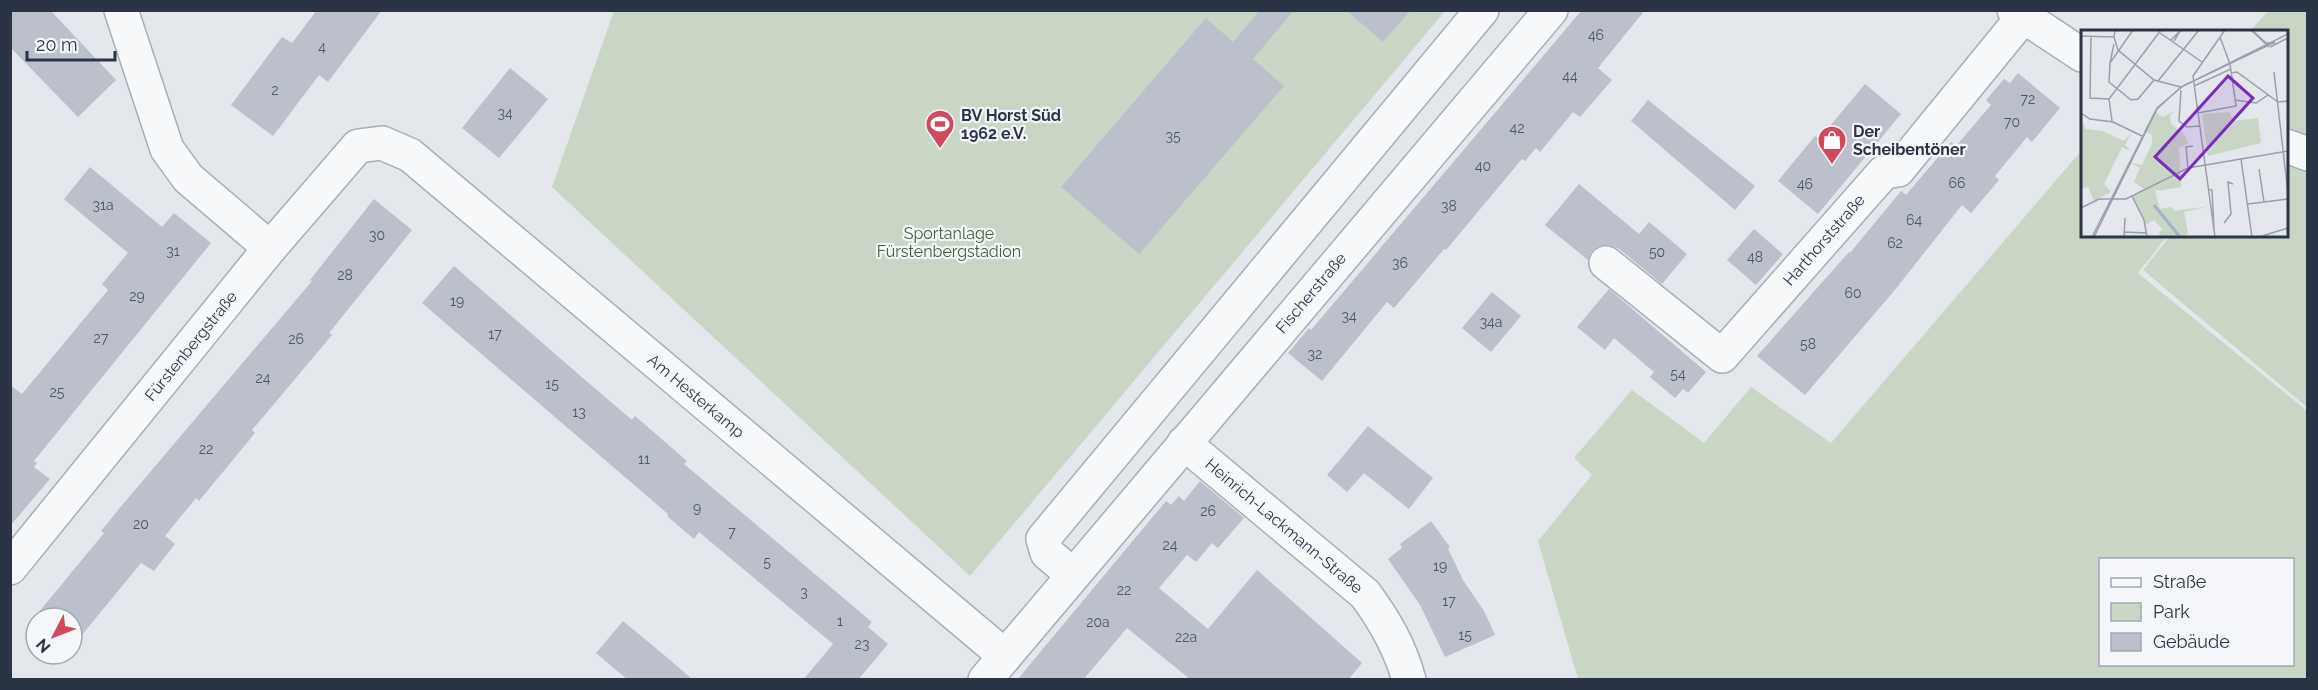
<svg xmlns="http://www.w3.org/2000/svg" width="2318" height="690" font-family="Raleway,sans-serif">
  <style>
    .green { fill: #c9d6c5; fill-rule: evenodd }
    .building { fill: #bbc0ca }
    .lines { fill: none; stroke-linecap: round; stroke-linejoin: round }
    .minor-casing { stroke: #a9aeb7; stroke-width: 36 }
    .minor { stroke: #f7f8fa; stroke-width: 33 }
    .labels { text-anchor: middle; dominant-baseline: central; stroke-width: 4.5; stroke-linejoin: round; paint-order: stroke }
    .number-label { font-size: 14px; fill: #4f5766 }
    .poi-label { font-size: 16px; font-weight: bold; fill: #2b3445; stroke: #f4f6f9; text-anchor: start }
    .park-label { font-size: 16px; fill: #3f6138; stroke: #f4f6f9 }
    .street-label { font-size: 16px; fill: #2b3445; stroke: #f4f6f9 }
    .inset-river { fill: none; stroke: #9fb4cc; stroke-width: 3 }
    .inset-road { fill: none; stroke: #9a9fa9; stroke-width: 1.5 }
    .view { fill: #7b2cbf; fill-opacity: 0.15; stroke: #7b2cbf; stroke-width: 3 }
    .inset-edge { fill: none; stroke: #2b3445; stroke-width: 3 }
  </style>
  <rect width="100%" height="100%" fill="#e4e7ec"/>
  <!-- green -->
  <g class="green">
    <polygon points="614,11 1445,11 970,576 552,187"/>
    <polygon points="2268,11 2307,11 2307,141 2287,134 2286,32 2249,32"/>
    <path d="M 2082,150 L 2082,236 L 2167,236 L 2138,273 L 2307,411 L 2307,679 L 1578,679 L 1538,541 L 1592,475 L 1574,458 L 1632,390 L 1704,443 L 1751,387 L 1831,443 ZM 2100,560 L 2292,560 L 2292,664 L 2100,664 Z"/>
    <polygon points="2287,158 2307,166 2307,407 2143,270 2170,236 2286,236"/>
  </g>
  <!-- building -->
  <g class="building">
    <polygon points="10,10 50,10 116,80 78,117 10,47"/>
    <polygon points="317,10 382,10 328,82 319,75 273,136 231,105 282,37 292,43"/>
    <polygon points="1260,10 1294,10 1253,59 1284,86 1139,254 1061,187 1206,18 1233,42"/>
    <polygon points="1346,10 1411,10 1383,42"/>
    <polygon points="1582,10 1645,10 1598,68 1612,80 1580,117 1573,112 1540,152 1536,148 1525,161 1522,159 1446,250 1444,249 1394,308 1387,302 1322,381 1288,353 1309,328 1311,330"/>
    <polygon points="510,68 548,99 499,158 462,128"/>
    <polygon points="2018,73 2060,108 2032,142 2027,137 1995,176 1999,180 1971,213 1962,205 1894,291 1805,395 1757,356 1849,252 1850,253 1901,191 1906,195 1951,142 1956,146 1991,105 1986,100 2004,79 2010,83"/>
    <polygon points="1865,84 1901,114 1818,214 1778,181 1815,136 1819,139"/>
    <polygon points="1648,100 1755,186 1735,210 1631,121"/>
    <polygon points="90,167 162,227 174,213 211,243 34,461 37,463 34,467 50,479 10,526 10,385 22,394 108,290 102,284 128,253 64,199"/>
    <polygon points="1579,184 1639,234 1649,222 1687,254 1662,284 1618,248 1609,245 1599,246 1591,252 1588,260 1545,225"/>
    <polygon points="374,199 412,230 329,333 332,335 252,430 255,433 199,501 196,498 165,536 175,544 154,571 141,563 72,647 72,618 34,618 104,533 101,531 118,510 312,281 310,280"/>
    <polygon points="1754,229 1783,254 1756,285 1727,260"/>
    <polygon points="454,266 584,379 632,420 635,416 687,461 684,464 872,622 868,627 888,644 858,680 803,680 833,644 699,532 694,539 667,516 668,514 422,303"/>
    <polygon points="1609,289 1706,372 1688,393 1683,389 1675,398 1650,377 1654,372 1614,338 1605,350 1577,327"/>
    <polygon points="1492,292 1521,316 1491,352 1462,328"/>
    <polygon points="1368,426 1433,478 1409,509 1364,473 1347,492 1327,475"/>
    <polygon points="1200,481 1244,518 1218,548 1212,543 1196,562 1187,555 1159,588 1208,629 1257,570 1362,663 1348,680 1191,680 1127,628 1083,680 1017,680 1166,501 1171,505 1179,496 1184,501"/>
    <polygon points="1431,521 1450,547 1448,549 1463,580 1484,611 1495,635 1445,657 1420,605 1388,559 1402,548 1400,544"/>
    <polygon points="623,621 670,660 693,680 628,680 596,653"/>
  </g>
  <g class="lines">
    <!-- minor casing -->
    <g class="minor-casing">
      <g id="minor">
        <polyline points="121,10 167,149 188,178 270,248"/>
        <polyline points="2014,10 2082,55"/>
        <polyline points="2286,146 2308,154"/>
        <polyline points="1606,263 1722,356 1884,172 1898,170 2023,17"/>
        <path d="M 1184,443 L 1365,594 C 1385,621 1400,647 1409,680"/>
        <polyline points="10,568 270,248 358,146 382,143 410,155 1005,656"/>
        <polyline points="1073,575 1047,553 1043,539 1482,10"/>
        <polyline points="985,680 1551,10"/>
      </g>
    </g>
    <!-- minor -->
    <use href="#minor" class="minor"/>
  </g>
  <!-- icons -->
  <defs>
    <g id="stadium-pin" transform="scale(1.5)"><path d="M0 17L-7.5 6A9.5 9.5 0 1 1 7.5 6Z" fill="#d1495b" stroke="#f4f6f9"/><path d="M0-5a6.5 5 0 1 0 0 10a6.5 5 0 1 0 0-10ZM-3.5-1.8h7v3.6h-7Z" fill="#fff"/></g>
    <g id="shop-pin" transform="scale(1.5)"><path d="M0 17L-7.5 6A9.5 9.5 0 1 1 7.5 6Z" fill="#d1495b" stroke="#f4f6f9"/><path d="M-5-2.5h2.3a2.7 3.5 0 0 1 5.4 0H5L5.5 6h-11ZM-1.5-2.5h3a1.5 2.3 0 0 0-3 0Z" fill="#fff"/></g>
  </defs>
  <g fill-rule="evenodd">
    <use href="#stadium-pin" x="940" y="124"/>
    <use href="#shop-pin" x="1832" y="140"/>
  </g>
  <g class="labels">
    <!-- number labels -->
    <g class="number-label">
      <text x="1596" y="35">46</text>
      <text x="322" y="47">4</text>
      <text x="1570" y="76">44</text>
      <text x="275" y="90">2</text>
      <text x="2028" y="99">72</text>
      <text x="505" y="113">34</text>
      <text x="2012" y="122">70</text>
      <text x="1517" y="128">42</text>
      <text x="1173" y="136">35</text>
      <text x="1483" y="166">40</text>
      <text x="1957" y="183">66</text>
      <text x="1805" y="184">46</text>
      <text x="103" y="205">31a</text>
      <text x="1449" y="206">38</text>
      <text x="1914" y="220">64</text>
      <text x="377" y="235">30</text>
      <text x="1895" y="243">62</text>
      <text x="173" y="251">31</text>
      <text x="1657" y="252">50</text>
      <text x="1755" y="257">48</text>
      <text x="1400" y="263">36</text>
      <text x="345" y="275">28</text>
      <text x="1853" y="293">60</text>
      <text x="137" y="296">29</text>
      <text x="457" y="301">19</text>
      <text x="1349" y="316">34</text>
      <text x="1491" y="322">34a</text>
      <text x="495" y="334">17</text>
      <text x="101" y="338">27</text>
      <text x="296" y="339">26</text>
      <text x="1808" y="344">58</text>
      <text x="1315" y="354">32</text>
      <text x="1678" y="374">54</text>
      <text x="263" y="378">24</text>
      <text x="552" y="384">15</text>
      <text x="57" y="392">25</text>
      <text x="579" y="412">13</text>
      <text x="206" y="449">22</text>
      <text x="644" y="459">11</text>
      <text x="697" y="508">9</text>
      <text x="1208" y="511">26</text>
      <text x="141" y="524">20</text>
      <text x="732" y="532">7</text>
      <text x="1170" y="545">24</text>
      <text x="767" y="562">5</text>
      <text x="1440" y="566">19</text>
      <text x="1124" y="590">22</text>
      <text x="804" y="592">3</text>
      <text x="1449" y="601">17</text>
      <text x="840" y="621">1</text>
      <text x="1098" y="622">20a</text>
      <text x="1465" y="635">15</text>
      <text x="1186" y="637">22a</text>
      <text x="862" y="644">23</text>
    </g>
    <!-- poi labels -->
    <g class="poi-label">
      <text x="961" y="115">BV Horst Süd<tspan x="961" dy="18">1962 e.V.</tspan></text>
      <text x="1853" y="131">Der<tspan x="1853" dy="18">Scheibentöner</tspan></text>
    </g>
    <!-- park labels -->
    <g class="park-label">
      <text x="949" y="233">Sportanlage<tspan x="949" dy="18">Fürstenbergstadion</tspan></text>
    </g>
    <!-- street labels -->
    <g class="street-label">
      <text transform="translate(1824 240) rotate(-49)">Harthorststraße</text>
      <text transform="translate(1311 293) rotate(-50)">Fischerstraße</text>
      <text transform="translate(191 346) rotate(-51)">Fürstenbergstraße</text>
      <text transform="translate(696 396) rotate(40)">Am Hesterkamp</text>
      <text transform="translate(1284 526) rotate(40)">Heinrich-Lackmann-Straße</text>
    </g>
  </g>
  <!-- overview -->
  <g transform="translate(2081 30)">
    <rect width="207" height="207" fill="#e4e7ec"/>
    <path d="M 74,81 L 81,87 L 94,81 L 89,85 L 90,94 L 104,105 L 107,113 L 98,118 L 100,157 L 74,161 L 79,179 L 90,177 L 94,181 L 129,176 L 103,182 L 107,203 L 103,207 L 80,207 L 78,203 L 81,199 L 73,190 L 65,195 L 51,166 L 63,159 L 53,152 L 59,138 L 50,133 L 61,135 L 71,114 L 71,105 L 63,101 ZM 148,82 L 153,91 L 177,88 L 180,113 L 127,126 L 121,84 ZM 0,89 L 5,99 L 22,101 L 43,111 L 51,102 L 44,115 L 51,122 L 41,117 L 23,154 L 30,162 L 13,171 L 7,157 L 0,159 Z" fill="#c9d6c5"/>
    <path class="inset-river" d="M 73,175 L 99,207"/>
    <path class="inset-road" d="M 170,0 L 188,17M 171,0 L 185,13 L 194,13M 79,3 L 121,32M 0,6 L 33,7 L 34,0M 10,6 L 9,68 L 28,69M 33,7 L 37,20 L 73,50 L 100,57M 90,10 L 99,1 L 93,11M 33,14 L 29,33 L 52,0M 189,17 L 207,8M 29,33 L 28,52 L 50,70 L 57,69 L 73,50M 193,42 L 207,163M 150,43 L 156,42 L 197,72 L 207,71M 77,51 L 118,0M 113,56 L 150,39M 100,60 L 98,91 L 106,97 L 119,96M 154,70 L 175,73 L 187,65M 0,83 L 9,89 L 32,92 L 61,106M 117,83 L 155,76 L 149,34 L 139,7M 31,91 L 28,69 L 80,0M 160,129 L 171,207M 107,138 L 105,117 L 112,116M 178,139 L 183,172M 127,159 L 131,160 L 133,199M 51,166 L 63,190 L 66,207M 18,169 L 45,169 L 107,138 L 207,121M 167,174 L 207,169M 0,178 L 18,169M 143,193 L 150,184 L 147,152 L 152,154M 43,202 L 66,203M 11,207 L 76,78 L 102,56 L 194,12M 13,207 L 76,79 L 100,57 L 207,4M 43,207 L 44,188M 134,207 L 112,46 L 144,0M 178,207 L 207,198"/>
    <path class="view" d="M 147,46 L 172,68 L 99,149 L 74,127 Z"/>
    <rect width="207" height="207" class="inset-edge"/>
  </g>
  <!-- border -->
  <rect width="2318" height="690" fill="none" stroke="#2b3445" stroke-width="24"/>
  <!-- legend -->
  <rect x="2099" y="558" width="195" height="108" fill="#f4f6f9" stroke="#a4a8b1" stroke-width="1.5"/>
  <rect x="2111" y="578" width="30" height="9" fill="#f7f8fa" stroke="#a4a8b1" stroke-width="1.5"/>
  <text x="2153" y="588" font-size="18" fill="#2b3445">Straße</text>
  <rect x="2111" y="603" width="30" height="18" fill="#c9d6c5" stroke="#a4a8b1" stroke-width="1.5"/>
  <text x="2153" y="618" font-size="18" fill="#2b3445">Park</text>
  <rect x="2111" y="633" width="30" height="18" fill="#bbc0ca" stroke="#a4a8b1" stroke-width="1.5"/>
  <text x="2153" y="648" font-size="18" fill="#2b3445">Gebäude</text>
  <!-- north arrow -->
  <g transform="translate(54 636) rotate(228)"><circle r="28" fill="#f4f6f9" stroke="#a4a8b1" stroke-width="1.5"/>
  <path d="M0-4.5L10 22L0 15L-10 22Z" fill="#d1495b"/>
  <text y="-9" font-size="16" font-weight="bold" text-anchor="middle" fill="#2b3445">N</text>
  </g>
  <!-- scale -->
  <path d="M27 51v9h88v-9" fill="none" stroke="#2b3445" stroke-width="3"/>
  <text x="36" y="51" font-size="18" fill="#2b3445" stroke="#f4f6f9" stroke-width="4.5" paint-order="stroke">20 m</text>
</svg>
